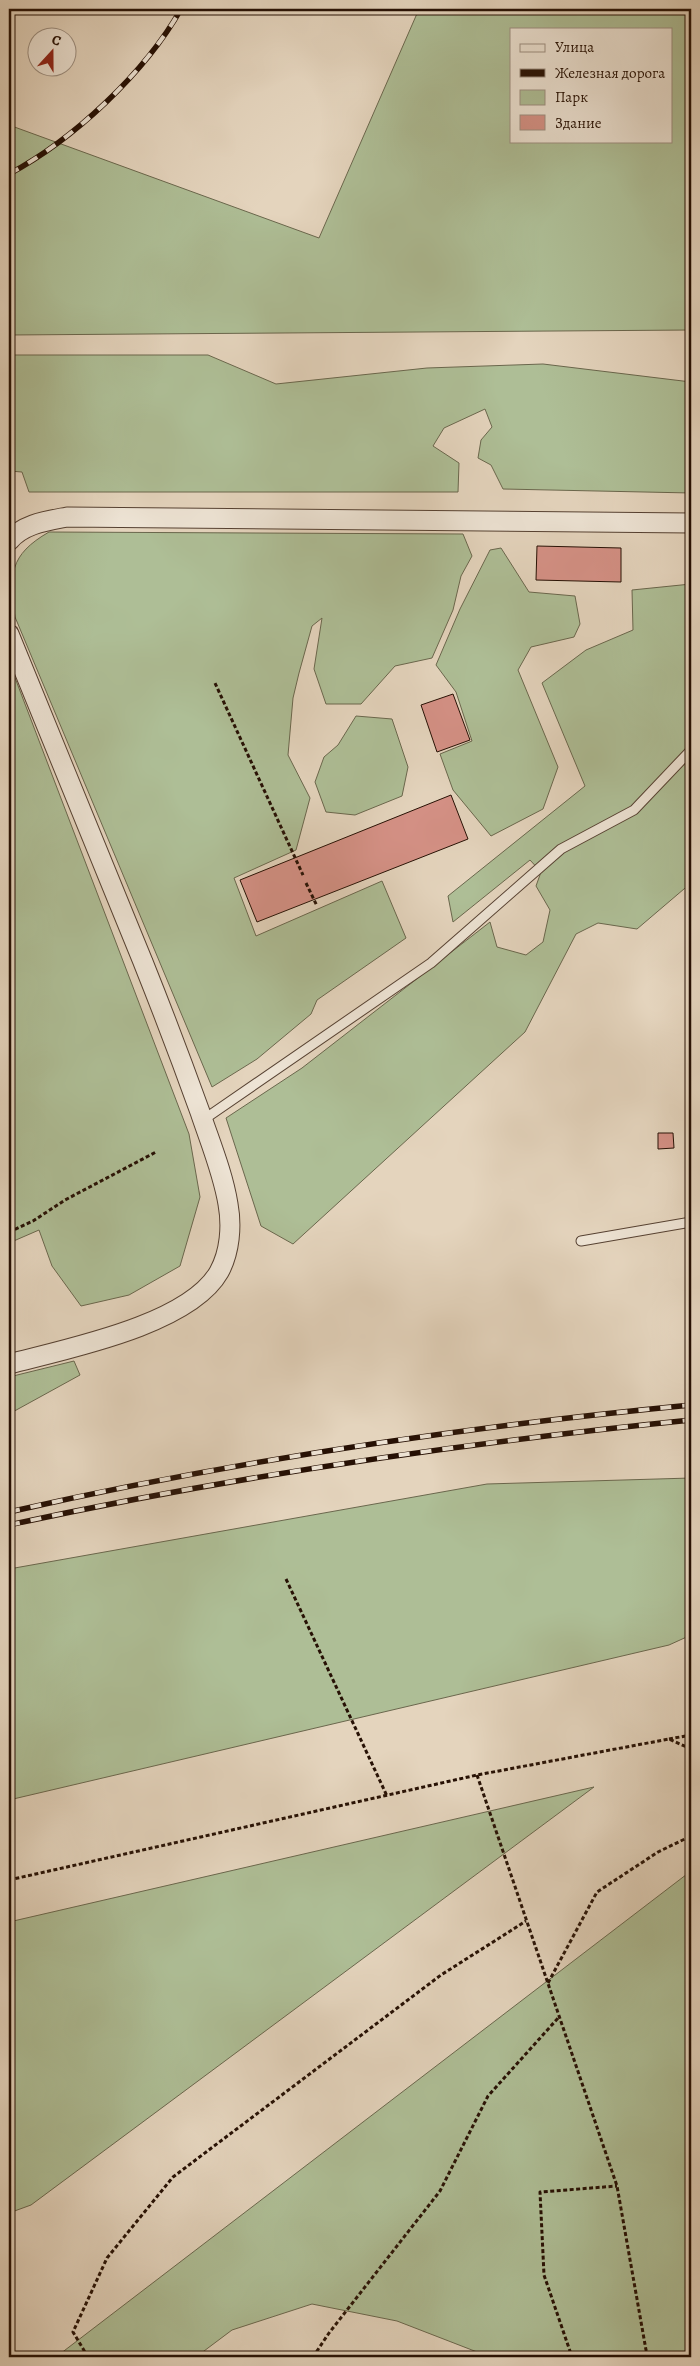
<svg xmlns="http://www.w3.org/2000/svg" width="700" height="2366" font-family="Alegreya,serif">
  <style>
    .green { fill: #aebe96; stroke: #6a674d; fill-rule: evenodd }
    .building { fill: #d59186; stroke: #261004 }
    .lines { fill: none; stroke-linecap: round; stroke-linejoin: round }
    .service-casing { stroke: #564132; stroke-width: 11 }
    .minor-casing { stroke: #564132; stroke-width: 21 }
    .path { stroke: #261004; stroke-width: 3; stroke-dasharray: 4 2.5; stroke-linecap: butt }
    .service { stroke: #ede3d4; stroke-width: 9 }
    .minor { stroke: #ede3d4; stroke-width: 19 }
    .rail-casing { stroke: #261004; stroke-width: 5.5 }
    .rail { stroke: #ede3d4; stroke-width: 4; stroke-dasharray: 11; stroke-linecap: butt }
  </style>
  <rect width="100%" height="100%" fill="#e4d4bd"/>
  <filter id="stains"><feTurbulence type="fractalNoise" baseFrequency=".004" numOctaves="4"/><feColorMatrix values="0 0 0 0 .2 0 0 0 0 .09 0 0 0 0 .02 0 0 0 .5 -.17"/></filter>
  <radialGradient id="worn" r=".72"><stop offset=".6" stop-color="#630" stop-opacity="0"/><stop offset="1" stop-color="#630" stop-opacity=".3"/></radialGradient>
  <!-- green -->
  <g class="green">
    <path d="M 419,9 L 691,9 L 691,330 L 9,335 L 9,125 L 319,238 ZM 511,29 L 671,29 L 671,141 L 511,141 Z"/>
    <polygon points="9,355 208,355 276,384 427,368 543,364 691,382 691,493 503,489 491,465 478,458 481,440 492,427 485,409 444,428 433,446 459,463 458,492 29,492 22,472 9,471"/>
    <path d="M 49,532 L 463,534 L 472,556 L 461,576 L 453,610 L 432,658 L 395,666 L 361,704 L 326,704 L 314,669 L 322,618 L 312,626 L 299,673 L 293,698 L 288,755 L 310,798 L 296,850 L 234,878 L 256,936 L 382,881 L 406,938 L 317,1000 L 311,1014 L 257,1059 L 212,1087 L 15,617 C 9,575 9,555 49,532 Z"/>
    <polygon points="501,548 529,592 575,596 580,624 574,637 531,647 518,670 558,767 543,809 491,836 453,790 440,754 472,741 456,692 436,665 460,609 490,550"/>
    <polygon points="691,584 691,733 687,744 691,744 691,883 637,929 598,923 576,934 525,1032 293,1244 261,1226 226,1118 302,1068 490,922 497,947 526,955 543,942 550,910 536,886 541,872 530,860 453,922 448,896 585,786 542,683 586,650 633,630 632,590"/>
    <polygon points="9,662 189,1134 200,1197 180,1266 129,1295 81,1306 52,1266 39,1230 9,1243"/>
    <polygon points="356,716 392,719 408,767 402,796 355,815 326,812 315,782 324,757 338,745"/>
    <polygon points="74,1361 80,1375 9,1414 9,1377"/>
    <polygon points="691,1478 691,1635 669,1645 9,1800 9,1569 487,1484"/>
    <polygon points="594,1787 31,2205 9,2213 9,1922"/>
    <polygon points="691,1871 691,2357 490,2357 397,2321 312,2304 232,2330 196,2357 56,2357"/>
  </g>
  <!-- building -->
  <g class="building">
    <polygon points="537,546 621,548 621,582 536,580"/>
    <polygon points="453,694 470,740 437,752 421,705"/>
    <polygon points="451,795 468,839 257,922 240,880"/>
    <polygon points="658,1133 673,1133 674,1148 658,1149"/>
  </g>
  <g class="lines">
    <!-- service casing -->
    <g class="service-casing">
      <g id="service">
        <polyline points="203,1120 431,963 561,849 634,810 691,750"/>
        <polyline points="581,1241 691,1222"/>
      </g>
    </g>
    <!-- minor casing -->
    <g class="minor-casing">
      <g id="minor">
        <path d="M 9,541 C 23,524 46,521 67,517 L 691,523"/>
        <path d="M 9,634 C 53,744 98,853 143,962 C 163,1012 182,1062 200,1112 C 210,1142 223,1173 228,1204 C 232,1226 230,1252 219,1272 C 189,1325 66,1349 9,1364"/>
      </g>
    </g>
    <!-- path -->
    <g class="path">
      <polyline points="215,683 303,875"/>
      <polyline points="306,883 317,906"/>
      <polyline points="9,1232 33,1221 65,1200 156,1152"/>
      <polyline points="286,1579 387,1796"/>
      <polyline points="669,1739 691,1735"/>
      <polyline points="477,1775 617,2186 646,2350 650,2357"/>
      <polyline points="9,1880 477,1775 669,1739 691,1749"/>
      <polyline points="548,1983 597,1892 658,1852 691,1836"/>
      <polyline points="88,2357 73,2332 107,2258 173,2177 441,1975 526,1921"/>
      <polyline points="313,2357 329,2333 440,2191 488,2096 559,2017"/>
      <polyline points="570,2357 572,2357 544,2275 540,2192 617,2186"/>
    </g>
    <!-- service -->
    <use href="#service" class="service"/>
    <!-- minor -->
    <use href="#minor" class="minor"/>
    <!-- rail casing -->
    <g class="rail-casing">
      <g id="rail">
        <path d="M 9,174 C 73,140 145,73 181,9"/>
        <path d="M 9,1512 C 233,1461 462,1427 691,1405"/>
        <path d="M 9,1525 C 234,1476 462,1443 691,1420"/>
      </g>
    </g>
    <!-- rail -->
    <use href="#rail" class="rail"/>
  </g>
  <!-- margin -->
  <rect width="700" height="2366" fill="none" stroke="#e4d4bd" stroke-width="30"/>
  <rect x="10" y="10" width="680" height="2346" fill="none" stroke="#261004" stroke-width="2.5"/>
  <rect x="15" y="15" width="670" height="2336" fill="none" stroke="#261004"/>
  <!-- legend -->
  <rect x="510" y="28" width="162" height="115" fill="#ede3d4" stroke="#9d8f81"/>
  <rect x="520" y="44" width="25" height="8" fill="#ede3d4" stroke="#9d8f81"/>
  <text x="555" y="52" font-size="15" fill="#261004">Улица</text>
  <rect x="520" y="69" width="25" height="8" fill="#261004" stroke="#9d8f81"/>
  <text x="555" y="78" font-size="15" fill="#261004">Железная дорога</text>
  <rect x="520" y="90" width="25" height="15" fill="#aebe96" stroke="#9d8f81"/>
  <text x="555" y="102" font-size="15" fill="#261004">Парк</text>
  <rect x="520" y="115" width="25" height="15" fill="#d59186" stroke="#9d8f81"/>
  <text x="555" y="128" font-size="15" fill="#261004">Здание</text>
  <!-- north arrow -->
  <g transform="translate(52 52) rotate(21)"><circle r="24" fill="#ede3d4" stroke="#9d8f81"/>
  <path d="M0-4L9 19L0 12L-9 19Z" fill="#8f2418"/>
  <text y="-8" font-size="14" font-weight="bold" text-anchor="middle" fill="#261004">С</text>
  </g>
  <rect width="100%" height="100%" filter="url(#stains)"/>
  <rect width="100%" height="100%" fill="url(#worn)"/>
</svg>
